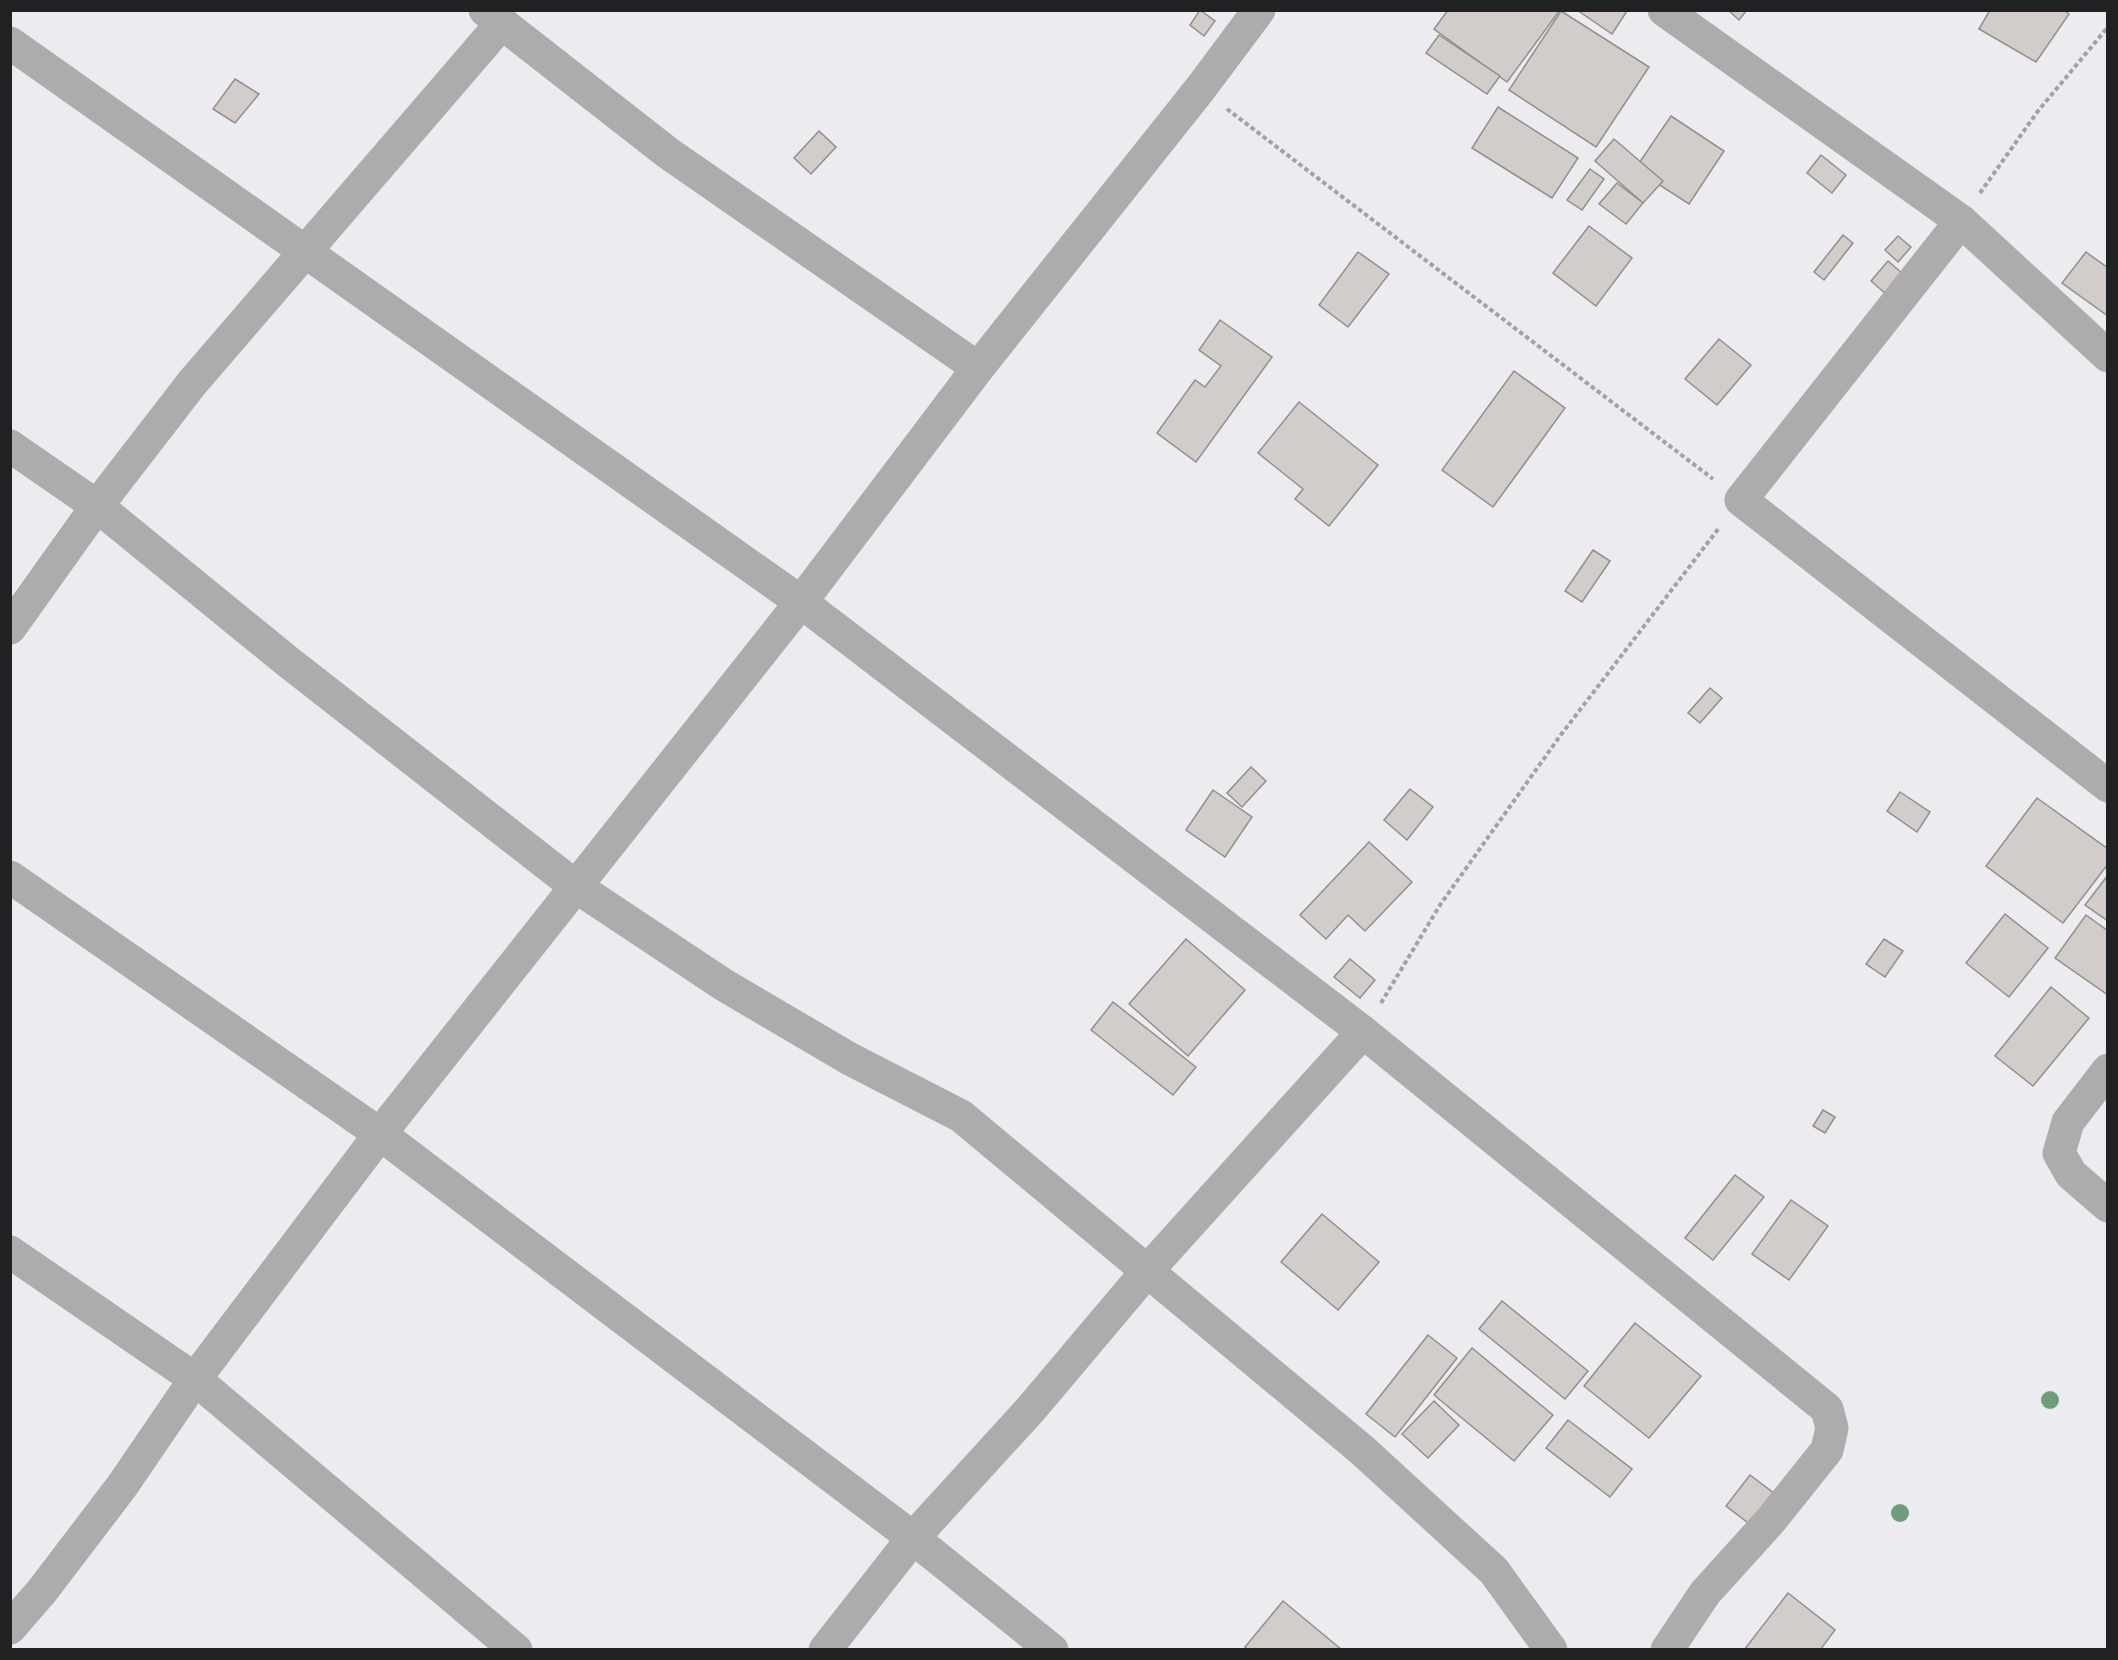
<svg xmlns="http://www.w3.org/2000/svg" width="2118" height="1660" font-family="Quicksand,sans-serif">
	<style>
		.building { fill: #d2cdcb; stroke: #938e8c; stroke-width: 1.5 }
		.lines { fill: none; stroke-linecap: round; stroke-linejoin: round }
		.path { stroke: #a2a2a6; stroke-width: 4; stroke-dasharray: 4.5 3; stroke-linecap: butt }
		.minor { stroke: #adabab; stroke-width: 33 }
		.tree { fill: #719b7d }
	</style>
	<rect width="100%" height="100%" fill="#ebebf0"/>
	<g class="building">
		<path d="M1200,10l15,11 -11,15 -14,-11z"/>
		<path d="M1448,10h112l-53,72 -73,-53z"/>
		<path d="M1577,10h50v1l-15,23z"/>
		<path d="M1728,10h19l-8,10z"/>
		<path d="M1990,10h74l5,4 -33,48 -57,-33z"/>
		<path d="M1561,11l88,56 -53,80 -87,-57z"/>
		<path d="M1439,35l61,41 -13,18 -61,-41z"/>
		<path d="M235,79l24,15 -24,29 -22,-14z"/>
		<path d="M1498,107l80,51 -26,40 -80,-50z"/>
		<path d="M1671,116l53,35 -35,53 -54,-35z"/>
		<path d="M819,131l17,16 -25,27 -17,-16z"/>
		<path d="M1614,139l49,42 -20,22 -48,-42z"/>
		<path d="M1821,155l25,20 -14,18 -25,-20z"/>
		<path d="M1590,169l14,10 -22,31 -15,-10z"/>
		<path d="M1617,183l26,20 -17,21 -27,-20z"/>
		<path d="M1589,226l43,32 -36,48 -43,-33z"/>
		<path d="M1843,235l10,8 -29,37 -10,-8z"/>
		<path d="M1898,236l13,11 -13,15 -13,-12z"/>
		<path d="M1358,252l31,22 -41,53 -29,-22z"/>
		<path d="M2086,252l22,16v48l-46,-33z"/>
		<path d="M1888,261l15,13 -17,20 -15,-13z"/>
		<path d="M1220,320l52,37 -76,105 -39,-29 38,-53 10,7 16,-21 -22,-16z"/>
		<path d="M1719,339l32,26 -34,40 -32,-26z"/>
		<path d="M1514,371l51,37 -72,99 -51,-37z"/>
		<path d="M1299,402l79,63 -49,61 -34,-27 8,-10 -45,-36z"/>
		<path d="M1593,550l17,11 -28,41 -17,-11z"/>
		<path d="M1710,688l12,10 -22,25 -12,-10z"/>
		<path d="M1251,767l15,14 -24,26 -15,-14z"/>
		<path d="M1410,789l23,18 -26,33 -23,-20z"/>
		<path d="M1213,790l39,27 -27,40 -39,-27z"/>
		<path d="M1900,792l30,20 -13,20 -30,-21z"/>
		<path d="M2037,798l71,51v15l-45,59 -77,-57z"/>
		<path d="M1369,842l43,40 -47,49 -17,-16 -22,24 -26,-24z"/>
		<path d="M2108,875v46l-23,-16z"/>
		<path d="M2005,914l43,34 -39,49 -43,-34z"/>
		<path d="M2086,915l22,16v64l-53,-37z"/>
		<path d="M1186,939l59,51 -57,66 -59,-52z"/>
		<path d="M1884,939l19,12 -18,26 -19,-13z"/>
		<path d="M1350,959l25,21 -15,18 -26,-21z"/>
		<path d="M2051,987l38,31 -56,68 -38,-30z"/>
		<path d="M1113,1002l83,65 -23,28 -82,-65z"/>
		<path d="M1823,1110l12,7 -10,16 -12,-7z"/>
		<path d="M1735,1175l29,22 -51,63 -28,-22z"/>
		<path d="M1791,1200l37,26 -39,54 -37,-26z"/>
		<path d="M1322,1214l57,48 -41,48 -57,-48z"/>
		<path d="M1502,1301l86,70 -23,28 -86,-70z"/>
		<path d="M1635,1323l66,53 -52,62 -65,-52z"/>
		<path d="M1428,1335l29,23 -62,79 -29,-23z"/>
		<path d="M1472,1348l81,67 -39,46 -80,-66z"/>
		<path d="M1434,1401l25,24 -31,33 -26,-24z"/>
		<path d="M1568,1420l64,49 -22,28 -64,-49z"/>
		<path d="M1750,1475l25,19 -24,31 -25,-19z"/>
		<path d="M1788,1593l47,37 -15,20h-76z"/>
		<path d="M1283,1601l59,49h-94l-3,-3z"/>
	</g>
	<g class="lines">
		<g class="path">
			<path d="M1227,109l486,370"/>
			<path d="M1980,193l58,-82 70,-84"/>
			<path d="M1381,1003l59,-98 120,-169 159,-208"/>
		</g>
		<g class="minor">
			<path d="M485,10l183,143 310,215"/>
			<path d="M1664,10l297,211 147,135"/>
			<path d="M10,43l791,559 562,430 464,377 5,19 -5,22 -56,70 -66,73 -38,57"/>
			<path d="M1961,221l-220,279 367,286"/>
			<path d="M10,446l87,60 190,155 288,225 149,99 126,74 111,57 401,334 132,121 57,79"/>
			<path d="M10,628l87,-122 95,-123 310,-360"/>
			<path d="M10,877l370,257 533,404 139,112"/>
			<path d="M2108,1070l-40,52 -9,31 12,21 37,32"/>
			<path d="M10,1252l185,127 321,271"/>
			<path d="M10,1628l32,-37 80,-105 73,-107 185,-245 421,-532 177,-234 222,-279 59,-79"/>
			<path d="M825,1650l88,-112 117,-128 118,-140 215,-238"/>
		</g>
	</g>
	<g class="tree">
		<circle cx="2050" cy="1400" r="9"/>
		<circle cx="1900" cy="1513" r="9"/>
	</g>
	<rect width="2118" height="1660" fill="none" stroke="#202122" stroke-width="24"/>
</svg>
